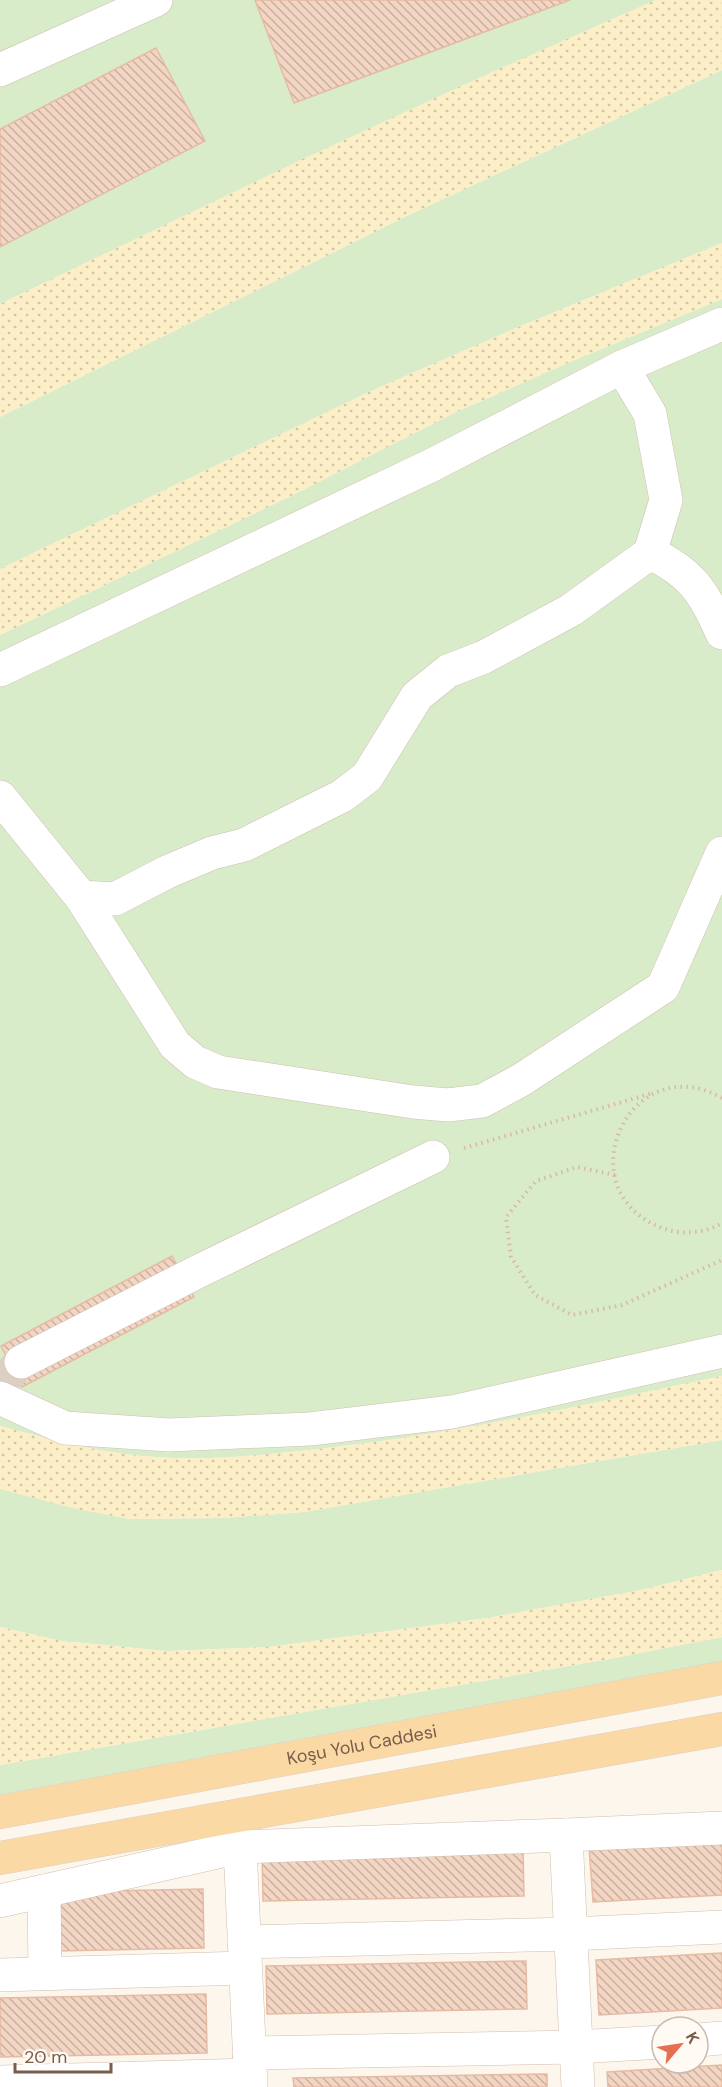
<svg xmlns="http://www.w3.org/2000/svg" width="722" height="2087" font-family="'DM Sans',sans-serif">
	<style>
		.green { fill: #d8ecc9 }
		.sand { fill: url(#sand-dots) }
		.building { fill: url(#building-back-hatch); stroke: #e6bba3; stroke-width: 1.5 }
		.lines { fill: none; stroke-linecap: round; stroke-linejoin: round }
		.minor-tunnel { stroke: #dcd0c4; stroke-width: 33; stroke-dasharray: 33 16; stroke-linecap: butt }
		.minor-casing { stroke: #d1beb0; stroke-width: 34 }
		.major-casing { stroke: #dad1cd; stroke-width: 34 }
		.path { stroke: #d9b8a5; stroke-width: 4; stroke-dasharray: 1.5 4.5; stroke-linecap: butt }
		.minor { stroke: #fff; stroke-width: 33 }
		.major { stroke: #fbd9a5; stroke-width: 33 }
		.labels { text-anchor: middle; dominant-baseline: central; stroke-width: 5; stroke-linejoin: round; paint-order: stroke }
		.street-label { font-size: 18px; fill: #7a5c4d; stroke: #fffaf3 }
	</style>
	<defs>
		<pattern id="sand-dots" width="8" height="8" patternUnits="userSpaceOnUse" patternTransform="scale(1.5)"><rect width="8" height="8" fill="#fcefc7"/><path d="M2 2h.1M6 6h.1" fill="none" stroke="#d1c5a4" stroke-width="1.8" stroke-linecap="round"/></pattern>
		<pattern id="building-back-hatch" width="6" height="6" patternUnits="userSpaceOnUse" patternTransform="scale(1.5)"><rect width="6" height="6" fill="#f3d5c3"/><path d="M-1 5l2 2M0 0l6 6M5-1l2 2" fill="none" stroke="#cab0a1"/></pattern>
	</defs>
	<rect width="100%" height="100%" fill="#fdf6ec"/>
	<g class="green">
		<path d="M0,0h656c-221,97 -439,200 -656,304z"/>
		<path d="M722,70v173l-201,83 -152,66 -369,177v-152l413,-204z"/>
		<path d="M722,299v1077c-133,28 -267,58 -403,73 -56,6 -107,12 -163,8 -54,-3 -104,-17 -156,-31v-791l293,-140 161,-82 116,-51z"/>
		<path d="M722,1440v130l-81,20 -153,28 -220,29 -101,4 -105,-10 -62,-14v-138l129,30 95,-1 80,-6z"/>
		<path d="M722,1637v28l-722,140v-40l609,-106z"/>
	</g>
	<g class="sand">
		<path d="M656,0h66v70l-309,143 -413,204v-113l294,-141 187,-86z"/>
		<path d="M722,243v56l-152,63 -116,51 -161,82 -293,140v-66l369,-177 152,-66z"/>
		<path d="M722,1376v64l-418,72 -80,6 -95,1 -57,-11 -72,-19v-63c52,14 102,28 156,31 56,4 107,-2 163,-8 136,-15 270,-45 403,-73z"/>
		<path d="M722,1570v67l-113,22 -609,106v-138l62,14 105,10 101,-4 220,-29 153,-28z"/>
	</g>
	<g class="building">
		<path d="M255,0h315l-276,103z"/>
		<path d="M156,48l49,93 -205,106v-118z"/>
		<path d="M172,1256l22,41 -172,90 -21,-41z"/>
		<path d="M722,1840v55l-129,7 -4,-55z"/>
		<path d="M523,1848l1,48 -261,5 -1,-48z"/>
		<path d="M203,1889l1,59 -147,3 -1,-59z"/>
		<path d="M722,1953v55l-123,7 -3,-55z"/>
		<path d="M526,1961l1,48 -260,5 -1,-48z"/>
		<path d="M206,1994l1,59 -207,4v-59z"/>
		<path d="M722,2065v22h-114l-1,-15z"/>
		<path d="M547,2074v13h-253l-1,-9z"/>
	</g>
	<g class="lines">
		<path class="minor-tunnel" d="M0,1384l21,-22"/>
		<defs>
			<g id="minor">
				<path d="M0,70l156,-70"/>
				<path d="M622,367l28,47 16,86 -16,53"/>
				<path d="M0,670l432,-205 190,-98 100,-43"/>
				<path d="M0,797l81,100 94,148 20,17 23,10 195,30 35,3 34,-4 39,-21 142,-93 59,-134"/>
				<path d="M81,897l34,2 52,-27 45,-19 32,-8 98,-49 25,-19 50,-81 31,-25 36,-14 87,-47 79,-57c41,19 54,39 72,80"/>
				<path d="M21,1362l174,-89 238,-116"/>
				<path d="M0,1398l65,30 104,7 141,-6 142,-17 270,-61"/>
				<path d="M566,1835l156,-7"/>
				<path d="M240,1847l326,-12 12,252"/>
				<path d="M44,1891l1,82"/>
				<path d="M0,1901l240,-54 11,240"/>
				<path d="M244,1942l326,-8 152,-7"/>
				<path d="M0,1975l245,-7"/>
				<path d="M698,2040l24,-2"/>
				<path d="M249,2053l327,-6 86,-5"/>
				<path d="M0,2082l250,-7"/>
			</g>
			<g id="major">
				<path id="s1" d="M0,1812l722,-134"/>
				<path d="M0,1858l722,-129"/>
			</g>
		</defs>
		<use href="#minor" class="minor-casing"/>
		<use href="#major" class="major-casing"/>
		<g class="path">
			<path d="M722,1098c-93,-53 -160,95 -57,131 18,6 41,4 57,-6"/>
			<path d="M464,1148l189,-55"/>
			<path d="M615,1175l-38,-8 -41,14 -30,36 5,40 24,38 37,20 50,-10 100,-45"/>
		</g>
		<use href="#minor" class="minor"/>
		<use href="#major" class="major"/>
	</g>
	<g class="labels">
		<g class="street-label">
			<text stroke="none"><textPath href="#s1" startOffset="368">Koşu Yolu Caddesi</textPath></text>
		</g>
	</g>
	<g transform="translate(680 2045) rotate(61)"><circle r="28" fill="#fffaf3" stroke="#cabbb1" stroke-width="1.5"/>
	<path d="M0-4.5L10 22L0 15L-10 22Z" fill="#e76f51"/>
	<text y="-9" font-size="16" font-weight="bold" text-anchor="middle" fill="#7a5c4d">K</text>
	</g>
	<path d="M15 2063v9h96v-9" fill="none" stroke="#7a5c4d" stroke-width="3"/>
	<text x="24" y="2063" font-size="18" fill="#7a5c4d" stroke="#fffaf3" stroke-width="4.5" paint-order="stroke">20 m</text>
</svg>
